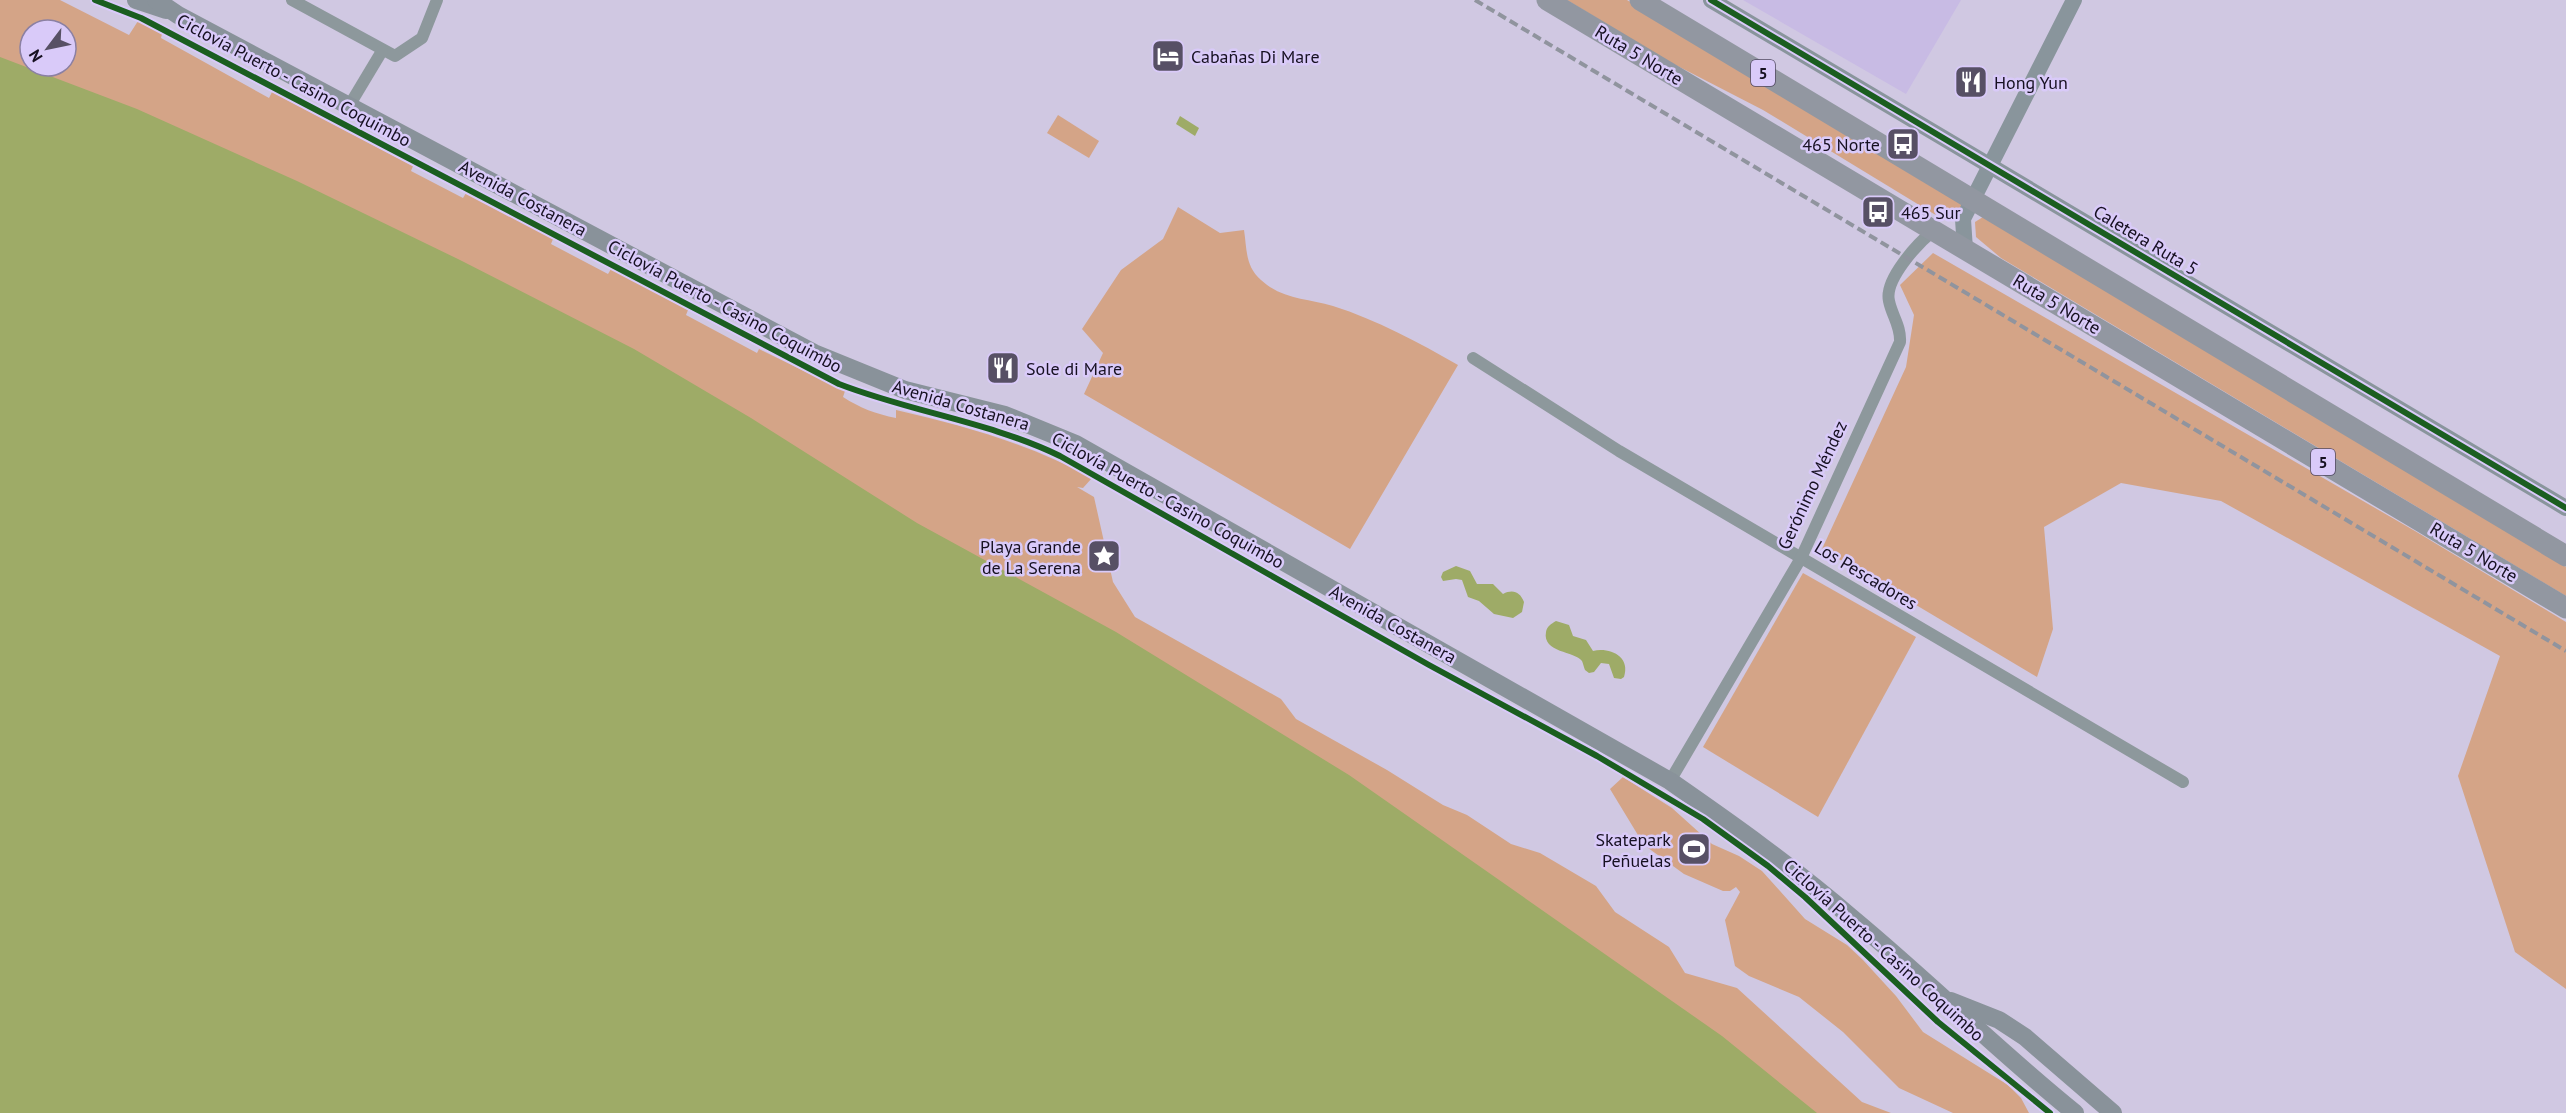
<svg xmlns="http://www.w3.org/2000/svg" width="2566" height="1113" font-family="'PT Sans',sans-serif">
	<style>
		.built { fill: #c8bbe4 }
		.green { fill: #d4a487; fill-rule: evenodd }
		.water { fill: #9eab67 }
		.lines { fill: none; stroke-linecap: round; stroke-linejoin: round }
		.street { stroke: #8d989c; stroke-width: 12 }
		.secondary { stroke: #89959c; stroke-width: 16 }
		.primary { stroke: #89929a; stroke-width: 18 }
		.highway { stroke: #9297a1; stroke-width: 21 }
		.rail { stroke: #90949e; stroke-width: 4; stroke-dasharray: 9 4.5; stroke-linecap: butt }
		.cycleway-casing { stroke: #d9caf9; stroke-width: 10 }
		.cycleway { stroke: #1b5e20; stroke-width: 6 }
		.labels { text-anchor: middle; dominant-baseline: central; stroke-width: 5; stroke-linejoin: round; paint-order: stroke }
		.shield { fill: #d9caf9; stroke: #504862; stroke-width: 1.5 }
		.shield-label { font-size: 16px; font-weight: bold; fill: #161021 }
		.street-label { font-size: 18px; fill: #161021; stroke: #d9caf9 }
		.poi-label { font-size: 18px; fill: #161021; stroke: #d9caf9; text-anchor: start }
	</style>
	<rect width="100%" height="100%" fill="#d0c8e2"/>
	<path class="built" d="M1743,0h218l-55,94z"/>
	<g class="green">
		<path d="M0,0h60l69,35 9,-14 24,13 -1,4 108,60 3,-6 141,74 -2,5 52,27 3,-5 87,46 -2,5 57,30 3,-5 77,41 -2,5 71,38 2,-4 86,42 -2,6c17,11 33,17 53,21v-8c69,16 134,34 196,68l-9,10 -6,-1 17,10 19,85 22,35 146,82 15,20 91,51 56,35 24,10 44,29 29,9 56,33 19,26 54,35 16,26 52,15 125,114 29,11h-226l-1665,-938zM30,30h36v36h-36z"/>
		<path d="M1567,0h60l337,203c-8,13 -16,16 -30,11l-171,-104 -99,-51z"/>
		<path d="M1058,115l41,26 -10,17 -42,-25z"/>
		<path d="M1178,207l42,26 24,-3c3,19 1,36 17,50 22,20 46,18 72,26 44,14 85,36 125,59l-108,184 -266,-155 19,-41 -21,-24 39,-59 42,-31z"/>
		<path d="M1983,217l583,350v29l-565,-338 -25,-21 -1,-15z"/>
		<path d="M1933,253l482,278 151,91v367l-51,-37 -57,-176 42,-120 -279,-155 -100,-18 -77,44 9,102 -16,48 -215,-128 84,-182 8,-52 -14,-30z"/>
		<path d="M1803,573l113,64 -98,180 -115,-70z"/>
		<path d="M1623,777l49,31 40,36 27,12 23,15 43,48 42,26 16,15 33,36 27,36 85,53 13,13 8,15h-76l-54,-25 -56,-56 -44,-35 -50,-21 -14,-10 -10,-46 15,-28 -4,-5 -6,4h-7l-39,-17 -40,-29 -34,-56z"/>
	</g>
	<g class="water">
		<path d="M0,57l137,52 160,72 163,79 174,89 117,69 166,105 199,109 233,143 373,261 95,77h-1817z"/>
		<path d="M1180,116l19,12 -4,8 -19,-12z"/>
		<path d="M1456,566l14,5 7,13h16l10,10c10,-5 17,-2 21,8l-2,10 -9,6 -19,-4 -15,-13 -11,-4 -6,-17 -6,-1 -13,2 -2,-4 2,-5z"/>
		<path d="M1556,621l13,4 4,11 13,4 7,11c16,-4 38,5 31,26l-3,2 -7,-1 -5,-14 -8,-1 -7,9 -5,1 -4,-3c-1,-2 -2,-7 -3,-9 -7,-10 -40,-8 -36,-29 1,-6 5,-8 10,-11z"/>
	</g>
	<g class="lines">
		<g class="street">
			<path d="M292,0l103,56 27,-18 15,-38"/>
			<path d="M349,106l33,-55"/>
			<path d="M1473,358l146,93 564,331"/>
			<path d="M1670,781l131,-223 99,-216c1,-16 -8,-26 -11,-41 -5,-21 28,-57 44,-70"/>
		</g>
		<g class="secondary">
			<path d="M1711,0l855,508"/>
			<path d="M1965,250l-2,-31 111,-219"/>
		</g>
		<g class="primary">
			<path d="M136,0l30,10"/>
			<path d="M156,0l22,15 636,338 91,37 100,25 71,29 594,337c62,43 124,87 182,137 76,63 146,133 223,195"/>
			<path d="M1951,1001l48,19 26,17 88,76"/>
		</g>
		<g class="highway">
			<path d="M1547,0l1019,608"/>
			<path d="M1640,0l926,556"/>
		</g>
		<path class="rail" d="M1475,0l1091,651"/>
		<defs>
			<g id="cycleway">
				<path d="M95,0l46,18 698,366c72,28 151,38 221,72l369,209 168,91 106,63 65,47 37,31 133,125 112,91"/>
				<path d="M1711,0l855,508"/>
			</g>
		</defs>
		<use href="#cycleway" class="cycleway-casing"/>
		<use href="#cycleway" class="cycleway"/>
	</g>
	<defs>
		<symbol id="hotel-square" viewBox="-11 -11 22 22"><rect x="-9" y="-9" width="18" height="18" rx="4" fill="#575065" stroke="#d9caf9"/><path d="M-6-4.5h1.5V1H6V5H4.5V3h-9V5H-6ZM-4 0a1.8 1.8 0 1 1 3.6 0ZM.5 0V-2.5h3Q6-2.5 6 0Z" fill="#fff"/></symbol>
		<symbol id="restaurant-square" viewBox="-11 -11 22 22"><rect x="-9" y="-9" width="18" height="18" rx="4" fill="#575065" stroke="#d9caf9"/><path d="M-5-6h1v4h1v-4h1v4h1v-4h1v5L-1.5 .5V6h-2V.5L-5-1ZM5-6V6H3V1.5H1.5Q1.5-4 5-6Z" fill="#fff"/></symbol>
		<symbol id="bus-square" viewBox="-11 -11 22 22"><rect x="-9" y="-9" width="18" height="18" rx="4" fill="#575065" stroke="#d9caf9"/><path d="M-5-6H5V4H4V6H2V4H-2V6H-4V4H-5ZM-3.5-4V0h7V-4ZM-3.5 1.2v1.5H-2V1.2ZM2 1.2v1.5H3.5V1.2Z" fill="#fff"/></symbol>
		<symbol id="sight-square" viewBox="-11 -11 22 22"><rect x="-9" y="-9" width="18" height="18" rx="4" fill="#575065" stroke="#d9caf9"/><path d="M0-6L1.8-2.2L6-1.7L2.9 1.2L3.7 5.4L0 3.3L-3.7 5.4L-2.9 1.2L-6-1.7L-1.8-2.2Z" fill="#fff"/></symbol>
		<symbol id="stadium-square" viewBox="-11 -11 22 22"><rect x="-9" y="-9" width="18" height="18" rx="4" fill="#575065" stroke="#d9caf9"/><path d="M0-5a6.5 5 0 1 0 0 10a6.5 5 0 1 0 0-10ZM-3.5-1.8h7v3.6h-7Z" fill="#fff"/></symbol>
	</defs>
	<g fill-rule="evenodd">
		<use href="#hotel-square" x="1149" y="37" width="38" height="38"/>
		<use href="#restaurant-square" x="1952" y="63" width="38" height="38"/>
		<use href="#bus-square" x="1884" y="125" width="38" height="38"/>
		<use href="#bus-square" x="1859" y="193" width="38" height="38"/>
		<use href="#restaurant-square" x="984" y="349" width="38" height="38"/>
		<use href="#sight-square" x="1085" y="537" width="38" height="38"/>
		<use href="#stadium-square" x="1675" y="830" width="38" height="38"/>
	</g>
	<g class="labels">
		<g class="shield">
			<rect x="1751" y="60" width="24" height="26" rx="4.5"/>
			<rect x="2311" y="449" width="24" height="26" rx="4.5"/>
		</g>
		<g class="shield-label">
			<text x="1763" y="73">5</text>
			<text x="2323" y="462">5</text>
		</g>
		<g class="street-label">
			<text transform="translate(1639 55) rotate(31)">Ruta 5 Norte</text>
			<text transform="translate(294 80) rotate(28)">Ciclovía Puerto - Casino Coquimbo</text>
			<text transform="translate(523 198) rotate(28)">Avenida Costanera</text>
			<text transform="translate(2146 240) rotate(31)">Caletera Ruta 5</text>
			<text transform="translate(2057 304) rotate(31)">Ruta 5 Norte</text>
			<text transform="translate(725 306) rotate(28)">Ciclovía Puerto - Casino Coquimbo</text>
			<text transform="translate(961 405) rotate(16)">Avenida Costanera</text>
			<text transform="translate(1812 485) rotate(-65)">Gerónimo Méndez</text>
			<text transform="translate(1168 500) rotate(29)">Ciclovía Puerto - Casino Coquimbo</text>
			<text transform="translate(2474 552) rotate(31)">Ruta 5 Norte</text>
			<text transform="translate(1866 575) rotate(31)">Los Pescadores</text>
			<text transform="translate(1393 624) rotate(29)">Avenida Costanera</text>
			<text transform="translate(1884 950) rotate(42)">Ciclovía Puerto - Casino Coquimbo</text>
		</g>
		<g class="poi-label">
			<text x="1191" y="56">Cabañas Di Mare</text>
			<text x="1994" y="82">Hong Yun</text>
			<text x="1880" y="144" text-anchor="end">465 Norte</text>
			<text x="1901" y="212">465 Sur</text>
			<text x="1026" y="368">Sole di Mare</text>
			<text x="1081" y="546" text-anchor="end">Playa Grande<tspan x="1081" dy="21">de La Serena</tspan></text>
			<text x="1671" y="839" text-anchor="end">Skatepark<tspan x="1671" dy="21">Peñuelas</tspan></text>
		</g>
	</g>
	<g transform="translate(48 48) rotate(238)"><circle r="28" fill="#d9caf9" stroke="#8b80a3" stroke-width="1.5"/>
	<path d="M0-4.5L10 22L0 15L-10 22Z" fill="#575065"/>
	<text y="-9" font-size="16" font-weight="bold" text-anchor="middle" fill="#161021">N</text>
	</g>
</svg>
